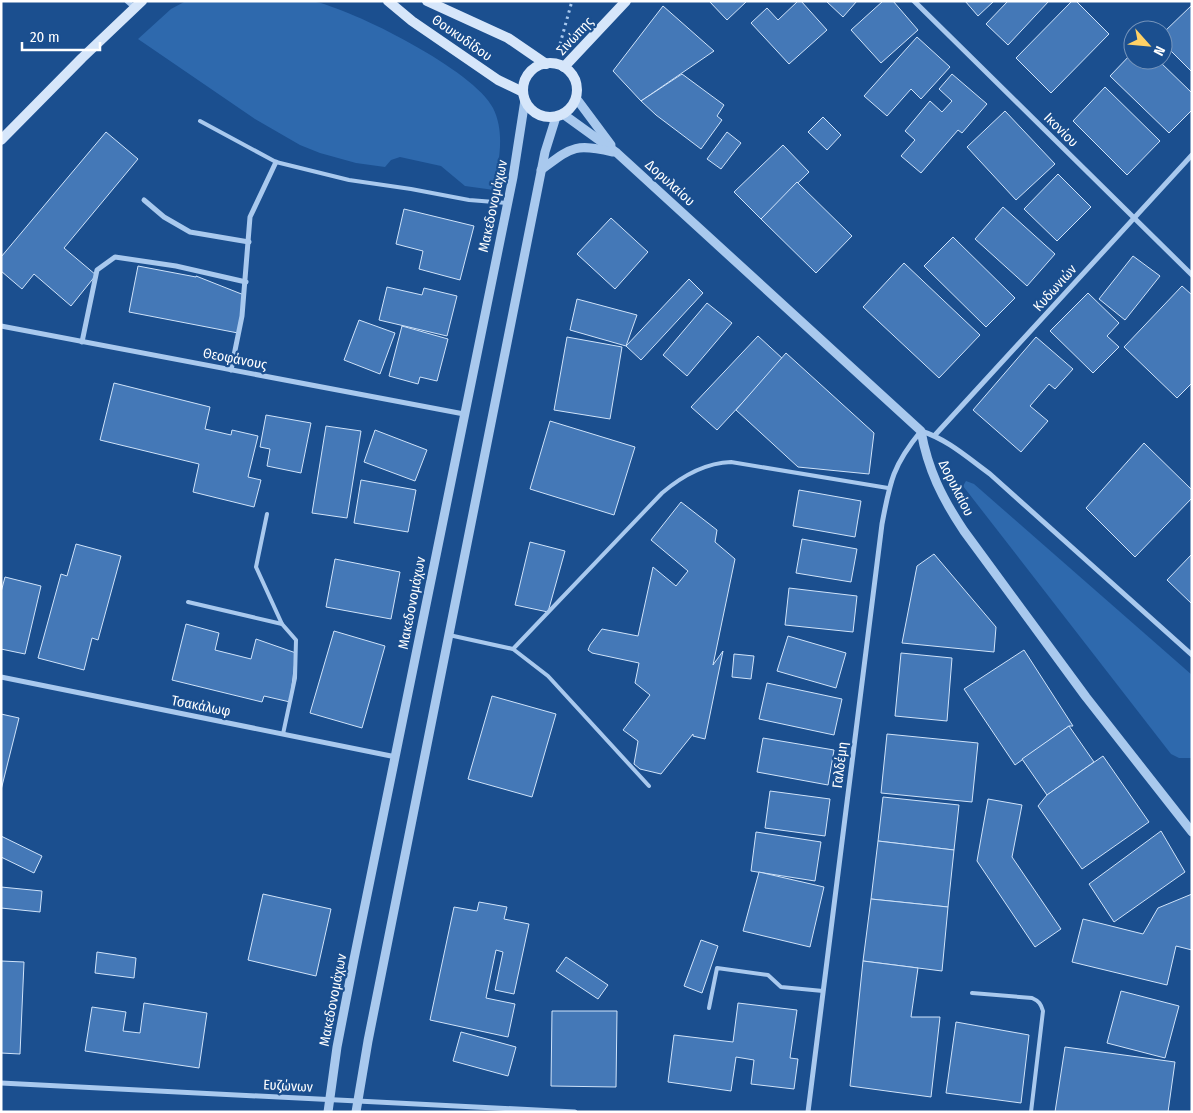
<svg xmlns="http://www.w3.org/2000/svg" width="1193" height="1113" font-family="'Fira Sans Condensed',sans-serif">
	<style>
		.green { fill: #2e69ad }
		.building { fill: #4478b7; stroke: #cfe3fa }
		.lines { fill: none; stroke-linecap: round; stroke-linejoin: round }
		.path { stroke: #a9c9ee; stroke-width: 3; stroke-dasharray: 2.5 4; stroke-linecap: butt }
		.service { stroke: #a9c9ee; stroke-width: 4 }
		.minor { stroke: #a9c9ee; stroke-width: 5 }
		.tertiary { stroke: #a9c9ee; stroke-width: 9 }
		.secondary { stroke: #d6e6fa; stroke-width: 10 }
		.labels { text-anchor: middle; dominant-baseline: central; stroke-width: 4.5; stroke-linejoin: round; paint-order: stroke }
		.street-label { font-size: 14px; fill: #fff; stroke: #1b4f8f }
	</style>
	<rect width="100%" height="100%" fill="#1b4f8f"/>
	<g class="green">
		<path d="M186,1c29,0 58,0 88,0 12,0 26,-1 38,0 41,8 163,70 181,107 13,26 5,55 1,82l-29,-4 -24,-20 -41,-9 -9,3 -6,7 -29,-4 -36,-10 -20,-8 -45,-26 -117,-80 33,-30z"/>
		<path d="M966,481l8,3 218,191v83h-13l-8,-4 -208,-268z"/>
	</g>
	<g class="building">
		<path d="M709,1h38l-20,19z"/>
		<path d="M798,1h3l26,29 -38,34 -38,-41 16,-15 11,12z"/>
		<path d="M826,1h31l-14,16z"/>
		<path d="M883,1h10l25,29 -37,33 -30,-33z"/>
		<path d="M965,1h29l-16,15z"/>
		<path d="M1008,1h41l-41,44 -22,-21z"/>
		<path d="M1072,1h4l33,33 -58,59 -35,-35z"/>
		<path d="M1192,5v67l-29,-29v-10z"/>
		<path d="M663,6l51,45 -73,50 -28,-30z"/>
		<path d="M917,37l33,30 -29,32 -10,-10 -24,27 -23,-20z"/>
		<path d="M1133,52v8h25l34,33v17l-23,23 -59,-57z"/>
		<path d="M682,74l42,31 -7,11 5,4 -21,29 -45,-34 -15,-14z"/>
		<path d="M952,74l35,30 -25,29 -4,-3 -37,43 -20,-17 14,-16 -10,-9 25,-30 12,11 10,-11 -13,-12z"/>
		<path d="M1105,87l55,54 -33,34 -54,-54z"/>
		<path d="M1005,111l50,53 -39,36 -49,-53z"/>
		<path d="M823,117l18,18 -14,15 -19,-18z"/>
		<path d="M106,132l32,27 -74,89 32,27 -25,31 -37,-32 -12,15 -21,-18v-14z"/>
		<path d="M727,132l14,11 -20,26 -14,-10z"/>
		<path d="M783,145l26,27 -48,47 -27,-27z"/>
		<path d="M1058,174l33,33 -34,34 -33,-32z"/>
		<path d="M797,182l55,54 -36,37 -55,-54z"/>
		<path d="M1003,207l52,47 -28,32 -52,-47z"/>
		<path d="M404,209l70,17 -14,54 -41,-11 4,-18 -27,-7z"/>
		<path d="M611,218l37,34 -33,37 -38,-35z"/>
		<path d="M953,237l62,61 -29,29 -62,-61z"/>
		<path d="M1133,256l27,20 -35,44 -26,-21z"/>
		<path d="M904,263l76,72 -41,43 -76,-71z"/>
		<path d="M138,266l58,11v-1l48,19 -6,38 -109,-21z"/>
		<path d="M689,279l14,14 -62,67 -15,-14z"/>
		<path d="M1182,286l10,9v88l-15,15 -53,-51z"/>
		<path d="M387,287l35,8 2,-7 33,8 -10,40 -68,-16z"/>
		<path d="M1088,293l31,30 -12,13 12,11 -26,26 -43,-42z"/>
		<path d="M577,299l60,16 -11,31 -56,-16z"/>
		<path d="M707,303l25,20 -45,53 -24,-21z"/>
		<path d="M359,320l36,13 -15,41 -36,-14z"/>
		<path d="M402,326l46,13 -11,42 -17,-4 -2,7 -29,-8z"/>
		<path d="M758,336l25,23 -66,71 -26,-23z"/>
		<path d="M567,337l55,10 -12,72 -56,-9z"/>
		<path d="M1036,337l37,32 -18,20 -6,-5 -19,22 18,15 -27,31 -48,-42z"/>
		<path d="M786,353l88,80 -5,41 -71,-7 -62,-57z"/>
		<path d="M114,383l96,24 -5,22 26,6 1,-5 26,6 -10,41 13,3 -7,27 -61,-15 6,-28 -99,-24z"/>
		<path d="M266,415l45,8 -10,50 -34,-7 3,-17 -10,-2z"/>
		<path d="M550,421l85,26 -21,68 -84,-26z"/>
		<path d="M326,426l35,5 -14,87 -35,-5z"/>
		<path d="M375,430l52,20 -12,31 -51,-19z"/>
		<path d="M1144,443l48,47v8l-57,59 -49,-49z"/>
		<path d="M361,480l55,10 -8,42 -54,-9z"/>
		<path d="M799,490l62,11 -6,36 -62,-11z"/>
		<path d="M681,502l36,28 -2,12 20,17 -22,106 10,-14 -18,88 -12,-3v-2l-32,40 -21,-5 -6,-5 4,-23 -15,-11 27,-35 -15,-12 4,-20 -47,-10 -4,-3 2,-5 12,-16 36,7 15,-69 23,19 12,-15 -37,-31z"/>
		<path d="M802,539l55,10 -6,33 -55,-9z"/>
		<path d="M530,542l35,9 -17,61 -33,-7z"/>
		<path d="M76,544l45,12 -23,84 -6,-2 -8,32 -46,-12 23,-84 6,2z"/>
		<path d="M934,554l62,73 -2,25 -92,-9 15,-77z"/>
		<path d="M1192,554v50l-25,-24z"/>
		<path d="M335,559l65,13 -9,47 -65,-12z"/>
		<path d="M5,577l36,9 -16,68 -24,-5v-57z"/>
		<path d="M789,588l68,8 -4,36 -68,-7z"/>
		<path d="M186,624l33,9 -4,17 36,9 5,-20 40,14 -6,49 -26,-6 -2,6 -90,-22z"/>
		<path d="M334,631l51,15 -23,82 -52,-15z"/>
		<path d="M788,636l58,17 -10,35 -59,-17z"/>
		<path d="M1024,650l49,76h-4l-54,39 -51,-76z"/>
		<path d="M901,653l51,5 -5,63 -52,-5z"/>
		<path d="M734,654l20,2 -3,23 -19,-2z"/>
		<path d="M767,683l75,16 -8,36 -75,-16z"/>
		<path d="M492,696l64,18 -24,83 -64,-18z"/>
		<path d="M1,714l18,4 -18,72z"/>
		<path d="M1069,726l25,36 -47,33 -25,-36z"/>
		<path d="M887,734l91,9 -6,59 -91,-9z"/>
		<path d="M763,738l71,12 -6,35 -71,-13z"/>
		<path d="M1103,756l46,66 -67,47 -44,-63 9,-11z"/>
		<path d="M770,791l60,8 -5,37 -60,-8z"/>
		<path d="M883,797l76,8 -5,45 -76,-9z"/>
		<path d="M988,799l34,6 -10,52 49,72 -26,18 -58,-86z"/>
		<path d="M1161,831l24,41 -71,50 -25,-38z"/>
		<path d="M756,832l65,10 -6,39 -64,-10z"/>
		<path d="M1,836l41,20 -8,17 -33,-16z"/>
		<path d="M878,841l76,9 -6,57 -77,-8z"/>
		<path d="M759,872l65,15 -14,60 -67,-16z"/>
		<path d="M1,887l41,4 -2,21 -39,-4z"/>
		<path d="M263,894l68,15 -15,67 -68,-16z"/>
		<path d="M1192,894v56l-16,-4 -9,39 -95,-23 11,-43 60,15 15,-26z"/>
		<path d="M871,899l77,8 -6,64 -79,-10z"/>
		<path d="M479,902l28,5 -3,12 25,5 -15,70 -19,-4 8,-38 -7,-2 -10,48 29,6 -7,33 -78,-17 24,-113 23,4z"/>
		<path d="M701,940l17,6 -16,47 -18,-7z"/>
		<path d="M97,952l39,6 -2,20 -39,-5z"/>
		<path d="M566,957l42,28 -10,14 -42,-28z"/>
		<path d="M1,961l23,1 -4,92 -19,-1z"/>
		<path d="M863,961l55,7 -7,49h29l-9,80 -81,-11z"/>
		<path d="M1121,991l58,15 -14,52 -58,-15z"/>
		<path d="M144,1003l63,10 -8,55 -114,-17 7,-44 34,5 -3,19 17,2z"/>
		<path d="M738,1003l59,7 -7,48 8,1 -4,30 -43,-5 3,-24 -18,-3 -5,34 -63,-9 6,-47 59,7z"/>
		<path d="M552,1011h65l-1,76 -65,-1z"/>
		<path d="M956,1022l73,13 -8,68 -75,-10z"/>
		<path d="M461,1032l55,15 -8,29 -55,-15z"/>
		<path d="M1065,1047l110,15 -7,50h-113z"/>
	</g>
	<g class="lines">
		<path class="path" d="M560,44l12,-43"/>
		<g class="service">
			<path d="M200,121l76,41 73,18 62,9 58,11 38,3"/>
			<path d="M267,514l-11,53 26,57"/>
			<path d="M188,602l94,22 14,16 -1,38 -12,56"/>
			<path d="M449,635l64,14 149,-156c20,-17 42,-30 69,-31l157,26"/>
			<path d="M513,649l35,27 101,110"/>
			<path d="M972,993l60,5c7,3 9,6 11,13l-12,101"/>
			<path d="M709,1008l8,-40 51,7 13,12 42,4"/>
		</g>
		<g class="minor">
			<path d="M127,1l7,6"/>
			<path d="M914,1l278,274"/>
			<path d="M144,200l20,17 26,15 59,10"/>
			<path d="M1,326l463,88"/>
			<path d="M82,342l15,-72 18,-13 61,9 70,16"/>
			<path d="M231,370l11,-54 8,-99 26,-55"/>
			<path d="M935,435l257,-280"/>
			<path d="M1,677l395,80"/>
			<path d="M1,1083l574,29"/>
			<path d="M808,1112l74,-588c8,-43 11,-59 39,-93 26,8 47,27 69,43l202,181"/>
		</g>
		<g class="tertiary">
			<path d="M576,98l35,47"/>
			<path d="M563,114l54,39 304,278c7,39 21,67 43,100l122,166 106,135"/>
			<path d="M541,170c31,-23 33,-27 72,-18"/>
			<path d="M328,1112l9,-65 17,-88 159,-782 12,-77"/>
			<path d="M356,1112l12,-71 177,-889 11,-35"/>
		</g>
		<g class="secondary">
			<path d="M388,1l24,20 86,59 25,12"/>
			<path d="M427,1l81,37 38,26"/>
			<circle cx="550" cy="90" r="27"/>
			<path d="M564,67l62,-66"/>
			<path d="M1,140l81,-82 60,-57"/>
		</g>
	</g>
	<g class="labels">
		<g class="street-label">
			<text transform="translate(575 36) rotate(-47)">Σινώπης</text>
			<text transform="translate(462 38) rotate(35)">Θουκυδίδου</text>
			<text transform="translate(1061 130) rotate(45)">Ικονίου</text>
			<text transform="translate(670 183) rotate(42)">Δορυλαίου</text>
			<text transform="translate(493 206) rotate(-78)">Μακεδονομάχων</text>
			<text transform="translate(1055 288) rotate(-48)">Κυδωνιών</text>
			<text transform="translate(235 359) rotate(11)">Θεοφάνους</text>
			<text transform="translate(956 488) rotate(63)">Δορυλαίου</text>
			<text transform="translate(412 603) rotate(-79)">Μακεδονομάχων</text>
			<text transform="translate(201 706) rotate(11)">Τσακάλωφ</text>
			<text transform="translate(840 765) rotate(-83)">Γαλδέμη</text>
			<text transform="translate(333 1000) rotate(-79)">Μακεδονομάχων</text>
			<text transform="translate(288 1086) rotate(3)">Ευζώνων</text>
		</g>
	</g>
	<rect width="1193" height="1113" fill="none" stroke="#ffffff" stroke-width="5"/>
	<g transform="translate(1148 45) rotate(117)"><circle r="24" fill="#1b4f8f" stroke="#7695bc"/>
	<path d="M0-4L9 19L0 12L-9 19Z" fill="#ffd166"/>
	<text y="-8" font-size="14" font-weight="bold" text-anchor="middle" fill="#ffffff">N</text>
	</g>
	<path d="M22 42v8h78v-8" fill="none" stroke="#ffffff" stroke-width="2.5"/>
	<text x="30" y="42" font-size="15" fill="#ffffff" stroke="#1b4f8f" stroke-width="4" paint-order="stroke">20 m</text>
</svg>
